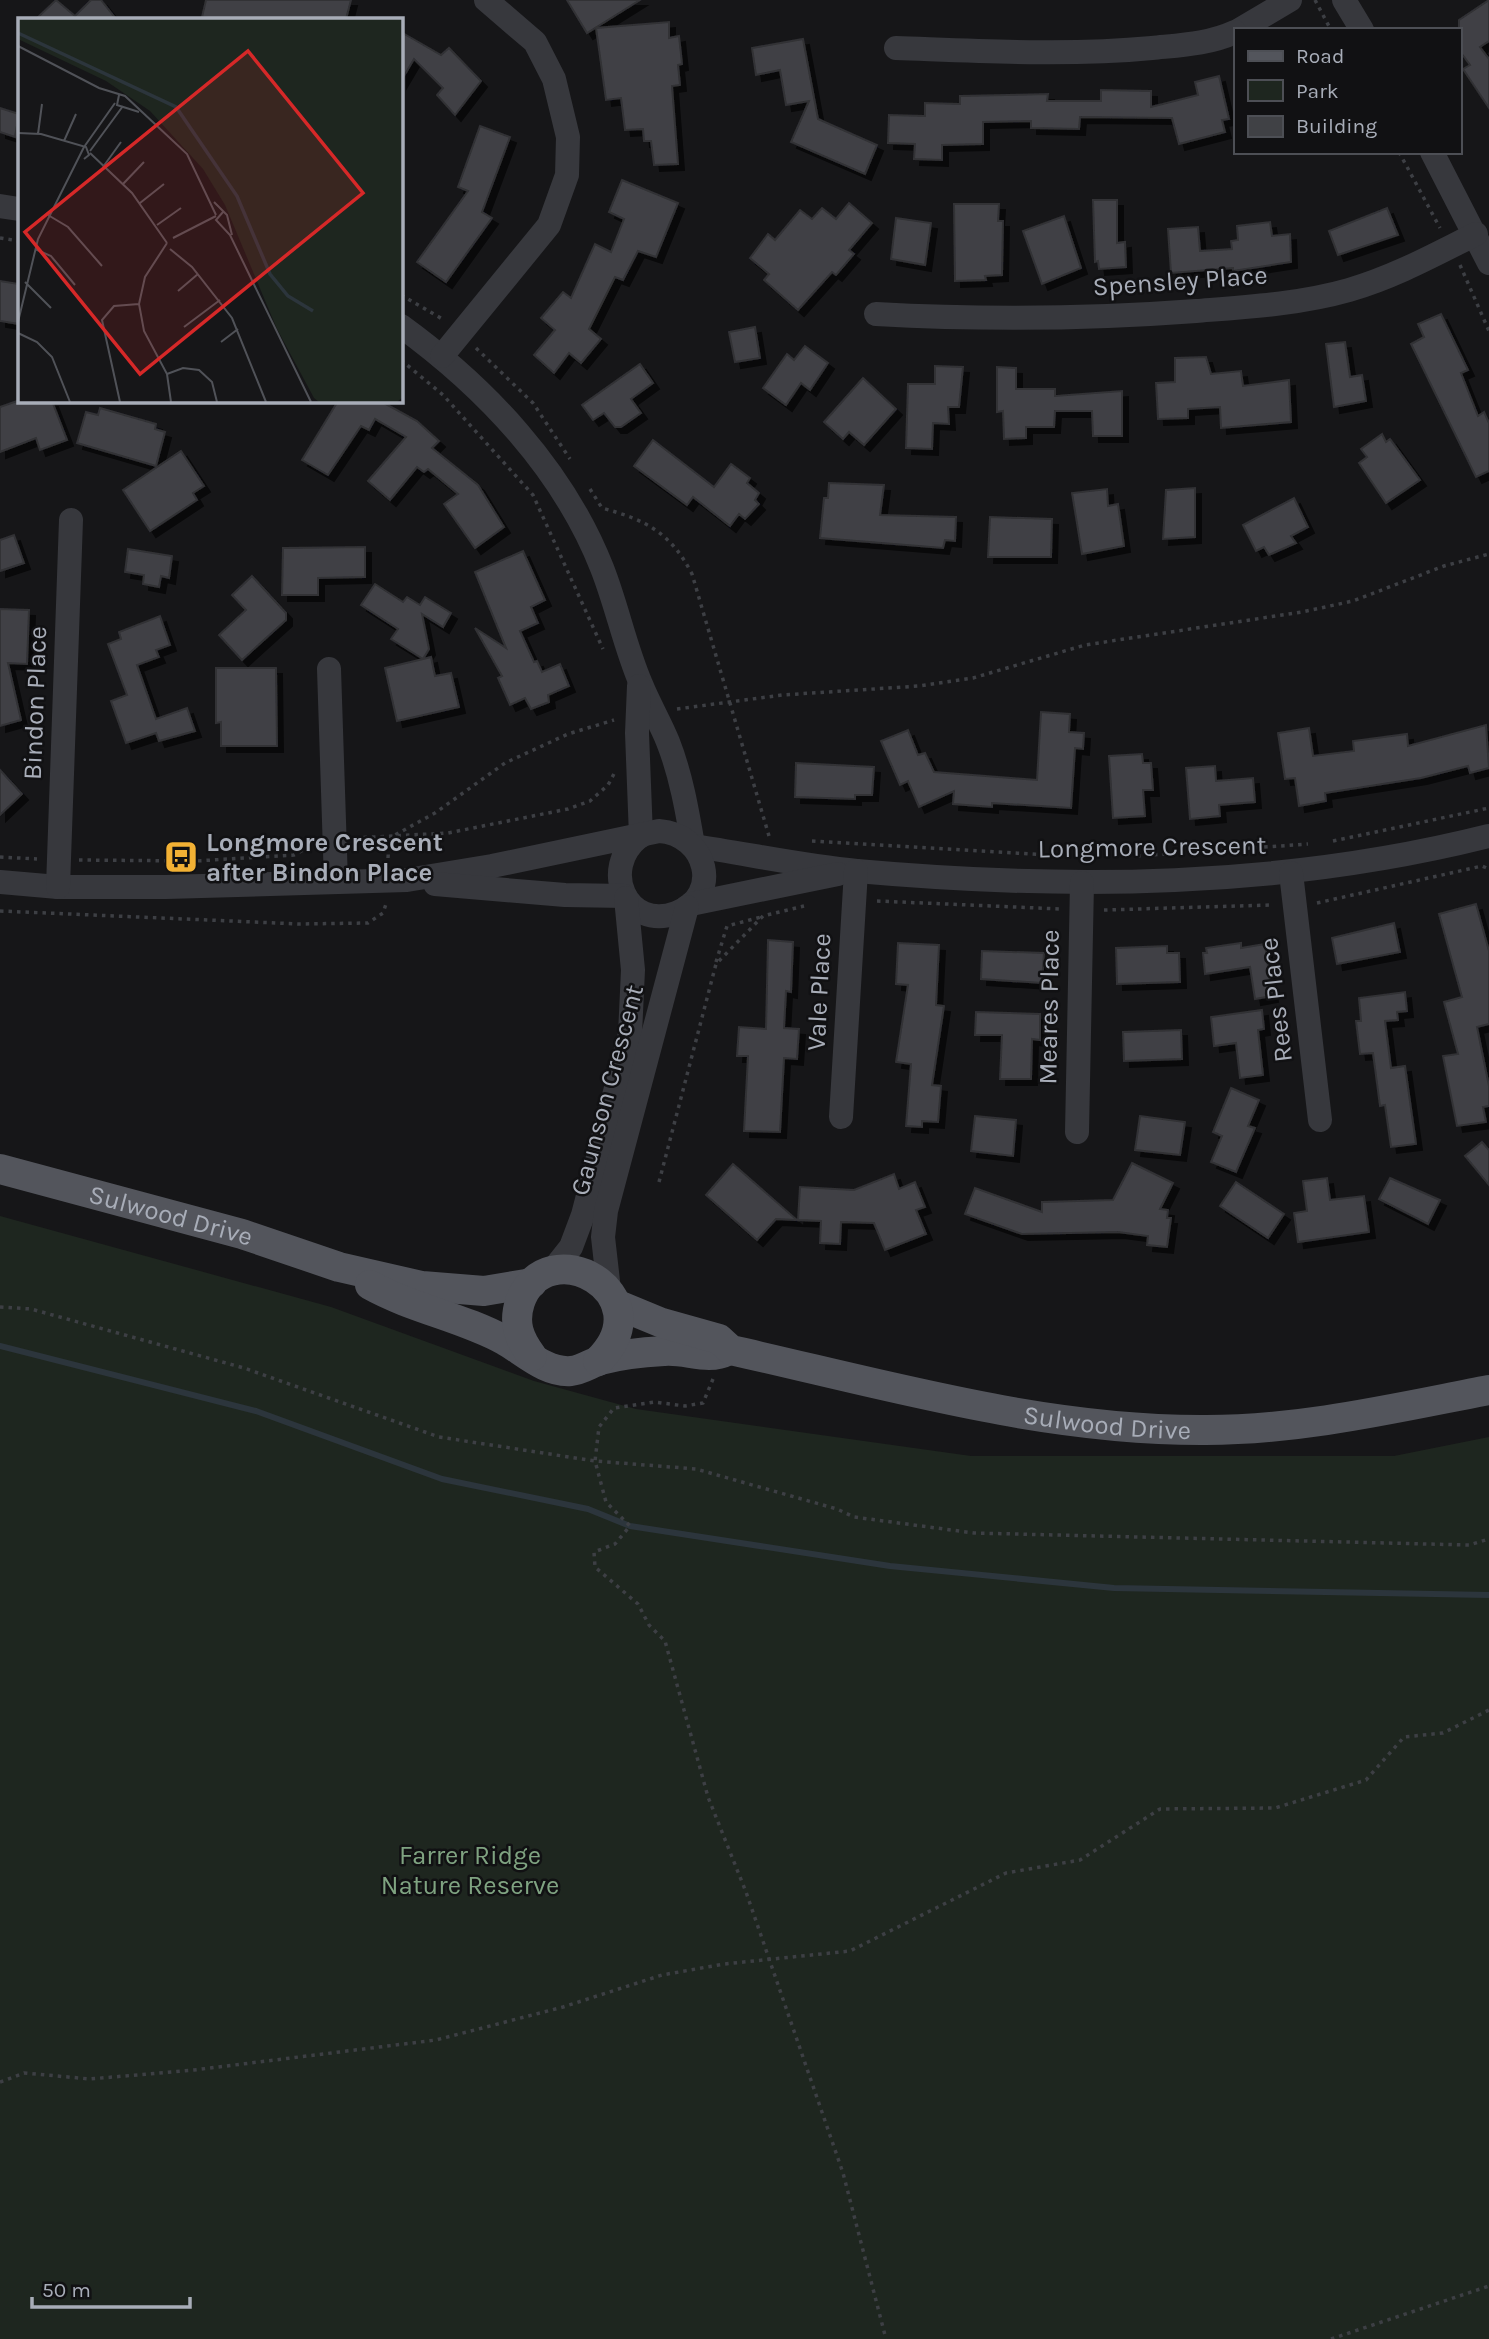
<svg xmlns="http://www.w3.org/2000/svg" width="1489" height="2339" font-family="Karla,sans-serif">
	<style>
		.green { fill: #1e261f }
		.lines { fill: none; stroke-linecap: round; stroke-linejoin: round }
		.stream { stroke: #2c353c; stroke-width: 6 }
		.building { fill: #404145; stroke: #303034; stroke-width: 2; filter: url(#shadow) }
		.path { stroke: #3d3f44; stroke-width: 3.5; stroke-dasharray: 3.5 5; stroke-linecap: butt }
		.minor { stroke: #37383d; stroke-width: 24 }
		.major { stroke: #53555c; stroke-width: 30 }
		.labels { text-anchor: middle; dominant-baseline: central; stroke-width: 5; stroke-linejoin: round; paint-order: stroke }
		.street-label { font-size: 26px; fill: #a8adb8; stroke: #111113 }
		.poi-label { font-size: 26px; font-weight: bold; fill: #a8adb8; stroke: #111113; text-anchor: start }
		.park-label { font-size: 26px; fill: #7fa381; stroke: #111113 }
		.inset-river { fill: none; stroke: #2c353c; stroke-width: 3.5 }
		.inset-road { fill: none; stroke: #505258; stroke-width: 2 }
		.view { fill: #d62828; fill-opacity: 0.15; stroke: #d62828; stroke-width: 3.5 }
		.inset-edge { fill: none; stroke: #a8adb8; stroke-width: 3.5 }
	</style>
	<defs>
		<filter id="shadow"><feDropShadow dx="6" dy="6" stdDeviation="0" flood-color="#0009"/></filter>
	</defs>
	<rect width="100%" height="100%" fill="#161618"/>
	<path class="green" d="M0,1216l331,91 203,74 102,28 335,47h423l95,-19v902h-1489z"/>
	<g class="lines">
		<path class="stream" d="M0,1346l256,65 186,68 146,30 42,17 260,40 224,22 375,7"/>
	</g>
	<g class="building">
		<path d="M56,0l19,16 16,-16h10l15,19h-80z"/>
		<path d="M206,0h145l-5,19h-132l-12,-2z"/>
		<path d="M567,0h73l-53,33z"/>
		<path d="M1489,0v41l-9,6 9,12v49l-26,-39 7,-4 -11,-15v-30z"/>
		<path d="M669,22v16l10,-2 3,28 -4,1 2,20 -8,1 6,78 -24,1 -3,-24h-7l-1,-12 -18,1 -4,-32 -15,2 -10,-72z"/>
		<path d="M401,32l40,23 8,-7 32,33 -26,34 -18,-20 6,-7 -29,-29 -13,22z"/>
		<path d="M803,39l15,80 59,26 -12,29 -74,-32 18,-41 -23,4 -6,-35 -24,5 -4,-27z"/>
		<path d="M1219,76l10,43 -7,1 3,12 -46,12 -7,-26 -92,-1 -1,12 -48,-1v-7l-48,1v22l-41,1v15l-28,-1 1,-15 -27,-1 1,-28 36,1v-13l35,1v-8l88,-2 -1,7h54v-11l50,1v16l47,-12 -3,-13z"/>
		<path d="M0,108l19,6 -4,23 -15,-5z"/>
		<path d="M480,126l30,11 -28,75 10,6 -46,64 -29,-20 51,-71 -10,-4z"/>
		<path d="M622,180l56,23 -22,54 -18,-6 -15,29 -8,-3 -26,52 12,10 -20,24 -12,-10 -15,20 -20,-18 21,-25 -14,-12 22,-26 8,6 24,-54 16,8 13,-33 -15,-7z"/>
		<path d="M1093,200h24v43l8,-1 1,25 -27,2 -1,-8 -3,1z"/>
		<path d="M849,203l23,20 -23,27 5,4 -18,21 -4,-3 -34,38 -34,-30 5,-6 -19,-16 18,-24 7,6 25,-30 12,9 10,-11 14,11z"/>
		<path d="M954,204h45l-1,17h5l-1,54 -17,1 1,4 -31,1z"/>
		<path d="M1387,208l11,27 -60,20 -9,-24z"/>
		<path d="M1064,216l17,52 -39,16 -19,-53z"/>
		<path d="M896,218l35,5 -6,42 -34,-6z"/>
		<path d="M1270,222l2,14 18,-2 1,28 -58,9v-3l-62,5 -3,-44 30,-2 2,24 32,-2 -1,-8 7,-1 -1,-14z"/>
		<path d="M0,281l19,3v40l-19,-3z"/>
		<path d="M1441,314l27,56 -7,3 17,43 6,-4 5,11v48l-13,6 -65,-133 13,-7 -6,-13z"/>
		<path d="M755,327l5,31 -25,4 -6,-30z"/>
		<path d="M1345,342l5,35 12,-2 4,26 -32,6 -8,-63z"/>
		<path d="M805,346l23,17 -18,27 -9,-7 -15,22 -23,-17 24,-34 7,6z"/>
		<path d="M1206,357l5,17 30,-3 2,15 46,-6 2,42 -70,6 -1,-21 -32,2v9l-30,1 -2,-36 19,-1v-24z"/>
		<path d="M640,364l13,19 -22,16 10,14 -20,14h-6l-11,-14 -11,7 -11,-15z"/>
		<path d="M935,366l28,1 -4,40h-11l1,17 -16,-1 -1,26 -26,-1 2,-64h27z"/>
		<path d="M997,367l19,1v21h39v7l67,-5v45h-29l-1,-25h-37l-1,16h-28v11l-22,1 -1,-28 -6,1z"/>
		<path d="M863,378l33,31 -32,36 -15,-13 -6,7 -19,-17z"/>
		<path d="M17,401h35l15,39 -27,10 -4,-12 -36,14v-45z"/>
		<path d="M338,401h47l-1,2 33,18 22,20 -7,7 46,37 26,42 -29,21 -31,-44 14,-10 -30,-25 -4,3 -7,-5 -27,33 -22,-19 38,-44 -31,-18 -6,11 -8,-4 -33,49 -26,-15z"/>
		<path d="M100,408l56,16 -1,5 10,3 -9,34 -79,-23 9,-31 12,3z"/>
		<path d="M1382,434l4,8 4,-3 30,41 -34,23 -27,-40 8,-6 -6,-8z"/>
		<path d="M653,440l61,47 17,-23 19,14 -3,5 12,10 -4,7 4,4 -14,15 -6,-5 -9,12 -37,-29 -6,8 -53,-39z"/>
		<path d="M181,451l23,35 -11,7 4,7 -47,31 -27,-41z"/>
		<path d="M829,483l55,2 -4,30 76,2 -1,24 -10,-1 -2,8 -123,-10 4,-40h4z"/>
		<path d="M1195,488v49l-32,2 3,-49z"/>
		<path d="M1107,489l1,17 10,-2 6,42 -42,8 -10,-61z"/>
		<path d="M1294,498l14,29 -17,9 5,7 -27,12 -5,-8 -8,4 -13,-26z"/>
		<path d="M990,517l62,2 -1,38h-63z"/>
		<path d="M14,535l10,28 -24,8v-31z"/>
		<path d="M365,547v30l-47,1v17h-36l1,-47z"/>
		<path d="M128,549l44,7 -3,22 -8,-2 -2,11 -16,-3 1,-9 -19,-3z"/>
		<path d="M523,551l22,49 -14,7 7,16 -18,8 14,31 3,-1 5,11 18,-8 9,22 -21,9 1,7 -18,7 -6,-11 -15,7 -12,-27 4,-2 -27,-48 31,20 -31,-76z"/>
		<path d="M252,576l34,37v7l-44,40 -23,-25 27,-25 -14,-15z"/>
		<path d="M375,584l28,18 4,-5 13,8 5,-8 26,16 -8,14 -21,-13 7,35 -6,10 8,-2 4,19 16,-3 8,34 -62,14 -12,-53 38,-9 -32,-20 7,-10 -37,-24z"/>
		<path d="M0,609l29,1 -2,54 -19,-1 13,57 -21,6z"/>
		<path d="M160,616l10,29 -14,5 3,7 -22,8 19,54 31,-11 8,23 -36,10 -3,-8 -30,10 -15,-42 16,-6 -19,-51 13,-5 -2,-7z"/>
		<path d="M216,668h60l1,78h-56v-24l-5,1z"/>
		<path d="M1041,712l29,2 -1,18 15,1 -1,16 -8,-1 -4,60 -79,-5v4l-39,-3 1,-13 -35,16 -11,-26 -8,4 -19,-44 27,-11 10,25 7,-2 9,19 103,8z"/>
		<path d="M1486,725l3,43 -19,5 -2,-7 -47,12 -96,15 1,8 -27,5 -4,-28 -10,1 -7,-46 31,-5 4,28 41,-5 -1,-10 54,-7 1,12z"/>
		<path d="M1142,754l1,9h8l2,27h-10l2,26 -32,2 -4,-62z"/>
		<path d="M796,763l78,4 -2,28h-17v4l-60,-2z"/>
		<path d="M1215,766l1,15 37,-3 2,24 -36,3 1,11 -30,3 -4,-51z"/>
		<path d="M0,770l22,24 -22,21z"/>
		<path d="M1476,904l13,47v73l-12,3 12,59v20l-6,1 3,15 -29,4 -14,-70 15,-2 -14,-52 18,-5 -23,-83z"/>
		<path d="M1394,923l6,29 -63,12 -5,-26z"/>
		<path d="M768,940l25,2 -2,50 -5,-1 -2,37 15,1 -2,30 -13,-1 -4,74 -36,-1 4,-75h-11l2,-29 27,2z"/>
		<path d="M898,943l41,2 -3,60 8,1 -12,79 9,1 -3,36 -16,-1v6l-16,-1 5,-62 -15,-2 12,-77 -12,-1z"/>
		<path d="M1241,943v5l24,-4 7,52 -17,3 -5,-32 -45,7 -2,-21h4l-1,-5z"/>
		<path d="M1167,946v7h12l1,29 -63,2 -1,-36z"/>
		<path d="M982,951l62,2 -2,30 -61,-4z"/>
		<path d="M1405,992l2,19 -10,1 1,8 -13,1 6,47 14,-2 11,78 -25,3 -6,-42 -5,1 -7,-53 -13,1 -4,-33h5l-2,-23z"/>
		<path d="M1262,1010l2,19 -6,1 5,45 -23,3 -4,-35 -22,3 -3,-29z"/>
		<path d="M976,1012l64,2v26l-8,-1 -1,40h-31l2,-44h-27z"/>
		<path d="M1181,1030l1,29 -58,2 -1,-29z"/>
		<path d="M1231,1088l28,12 -11,26 7,2 -19,44 -25,-10 11,-26 -9,-4z"/>
		<path d="M975,1116l41,4 -3,36 -42,-5z"/>
		<path d="M1140,1116l45,6 -5,33 -45,-5z"/>
		<path d="M1482,1142l7,8v35l-24,-29z"/>
		<path d="M1132,1163l41,20 -13,26 8,1 -1,8h4l-4,29 -20,-2 1,-9 -30,-4 -96,2 -57,-20 10,-26 67,24v-10l71,-2z"/>
		<path d="M733,1164l64,56 -21,-1 -19,21 -51,-45z"/>
		<path d="M894,1174l5,15 16,-7 10,25 -9,3 10,24 -41,16 -11,-27 -33,-1 -1,22 -20,-1 1,-22 -23,-1 2,-33 54,3z"/>
		<path d="M1327,1178l3,22 34,-4 5,36 -71,10 -4,-29 13,-2 -4,-30z"/>
		<path d="M1390,1178l50,22 -12,24 -49,-25z"/>
		<path d="M1236,1182l48,32 -16,24 -48,-32z"/>
	</g>
	<g class="lines">
		<g class="path">
			<path d="M1315,0l16,30"/>
			<path d="M1399,152l41,76"/>
			<path d="M0,238l19,3"/>
			<path d="M1460,265l29,66"/>
			<path d="M401,295l43,25"/>
			<path d="M476,348l57,55 37,56"/>
			<path d="M401,360l42,35 90,100 70,154"/>
			<path d="M590,489l12,19c44,12 69,25 90,66l77,262"/>
			<path d="M677,709l105,-14 137,-9 54,-8 112,-33 217,-33 51,-11 91,-35 45,-12"/>
			<path d="M355,838l93,-5 120,-24 22,-8 18,-16 8,-15"/>
			<path d="M812,841l269,16"/>
			<path d="M1333,841l156,-33"/>
			<path d="M1137,856l171,-12"/>
			<path d="M0,857l37,2"/>
			<path d="M388,858l1,-15 6,-8 40,-22 70,-50 63,-29 46,-14"/>
			<path d="M79,860l117,1 98,-6 20,-11"/>
			<path d="M877,901l184,8"/>
			<path d="M1317,903l165,-37 7,3"/>
			<path d="M1104,910l167,-5"/>
			<path d="M0,911l300,13 68,-1 15,-10 4,-12"/>
			<path d="M716,962l11,-36 34,-9"/>
			<path d="M659,1182l57,-218 47,-48 41,-10"/>
			<path d="M0,1307l31,2 213,59 195,69 156,24 101,8 141,40 17,8 120,16 495,12 20,-6"/>
			<path d="M713,1379l-10,24 -18,3 -31,-4 -40,6 -15,19 -4,34 11,41 24,24 -15,18 -21,8 1,15 43,37 11,21 16,16 43,156 38,95 97,281 43,166"/>
			<path d="M0,2082l24,-9 66,6 104,-9 242,-30 127,-33 99,-32 62,-11 126,-13 156,-78 74,-13 80,-51 115,-1 91,-28 38,-43 39,-4 46,-23"/>
			<path d="M1331,2339l158,-53"/>
		</g>
		<g class="minor">
			<path d="M1344,0l18,30"/>
			<path d="M1239,30l51,-30"/>
			<path d="M896,48c85,3 171,8 256,0 29,-3 57,-4 83,-16"/>
			<path d="M1432,152l57,111"/>
			<path d="M0,206l19,3"/>
			<path d="M876,314c107,6 213,5 320,-3 51,-4 104,-7 153,-21 45,-13 85,-35 127,-56"/>
			<path d="M401,326c84,61 162,143 201,242 15,38 23,79 39,116 8,20 19,38 27,58 13,33 19,68 25,103"/>
			<path d="M442,356l107,-131 18,-50 1,-38 -14,-58 -19,-37 -49,-42"/>
			<path d="M329,669l7,213"/>
			<path d="M639,686l-2,47 4,103"/>
			<path d="M694,846c54,8 109,20 163,25 212,19 425,17 632,-35"/>
			<path d="M1291,873l29,247"/>
			<path d="M0,882l58,5h108l241,-7 85,-14 167,-35c48,3 64,65 17,82 -49,18 -77,-44 -37,-76"/>
			<path d="M435,884l130,11 60,1"/>
			<path d="M58,887l13,-367"/>
			<path d="M691,904l147,-30"/>
			<path d="M841,1117l15,-246"/>
			<path d="M1077,1132l5,-249"/>
			<path d="M552,1271l19,-24 12,-32 47,-181 3,-64 -7,-72"/>
			<path d="M609,1290l-6,-53 3,-26 81,-304"/>
		</g>
		<g class="major">
			<path id="s1" d="M0,1169l242,65 97,33 83,19 62,5 48,-8"/>
			<path d="M370,1285c43,24 92,32 134,55 21,12 42,33 67,31 11,-1 20,-8 30,-11 21,-6 42,-8 63,-9 22,-2 44,10 63,0"/>
			<path id="s2" d="M616,1304l46,19 57,16 12,11c156,35 314,81 475,80 96,0 189,-22 283,-40"/>
			<path d="M532,1356c-13,-17 -19,-33 -12,-54 26,-74 146,-8 78,59"/>
		</g>
	</g>
	<defs>
		<symbol id="bus-square" viewBox="-11 -11 22 22"><rect x="-9" y="-9" width="18" height="18" rx="4" fill="#f2b134" stroke="#111113"/><path d="M-5-6H5V4H4V6H2V4H-2V6H-4V4H-5ZM-3.5-4V0h7V-4ZM-3.5 1.2v1.5H-2V1.2ZM2 1.2v1.5H3.5V1.2Z" fill="#111"/></symbol>
	</defs>
	<g fill-rule="evenodd">
		<use href="#bus-square" x="162" y="838" width="38" height="38"/>
	</g>
	<g class="labels">
		<g class="street-label">
			<text transform="translate(1180 281) rotate(-4)">Spensley Place</text>
			<text transform="translate(35 703) rotate(-88)">Bindon Place</text>
			<text transform="translate(1152 847) rotate(-1)">Longmore Crescent</text>
			<text transform="translate(819 992) rotate(-87)">Vale Place</text>
			<text transform="translate(1276 1000) rotate(-97)">Rees Place</text>
			<text transform="translate(1049 1007) rotate(-89)">Meares Place</text>
			<text transform="translate(607 1090) rotate(-75)">Gaunson Crescent</text>
			<text stroke="none"><textPath href="#s1" startOffset="177">Sulwood Drive</textPath></text>
			<text stroke="none"><textPath href="#s2" startOffset="509">Sulwood Drive</textPath></text>
		</g>
		<g class="poi-label">
			<text x="206" y="842">Longmore Crescent<tspan x="206" dy="30">after Bindon Place</tspan></text>
		</g>
		<g class="park-label">
			<text x="470" y="1855">Farrer Ridge<tspan x="470" dy="30">Nature Reserve</tspan></text>
		</g>
	</g>
	<g transform="translate(18 18)">
		<rect width="385" height="385" fill="#161618"/>
		<path d="M0,1h385v378l-6,5h-78l-5,-4 -37,-69 -52,-124 -22,-36 -53,-58 -44,-30 -88,-42z" fill="#1e261f"/>
		<path class="inset-river" d="M0,15l158,74 61,89 33,78 18,22 25,15"/>
		<path class="inset-road" d="M0,28l81,42 26,8 62,58 29,61M101,77l-2,10 22,7M0,115l23,1 45,13 3,8 -5,4M20,116l4,-30M46,123l12,-27M66,129l31,-44M72,133l33,-45M72,135l42,40 35,50M85,149l18,-25M105,166l21,-22M196,184l13,13 5,20M122,185l24,-19M205,194l-7,8 14,15 81,167M30,197l20,12 34,39M139,207l24,-17M155,220l43,-22M149,225l-22,34 -6,27 5,27 23,43 4,28M17,231l16,7 24,29M152,231l22,18 40,51 34,84M7,264l26,26M160,273l20,-17M0,304l20,-83 46,-92M166,309l36,-27M0,315l19,9 15,15 18,45M203,324l17,-13M149,356l16,-6 16,2 13,12 5,20M102,384l-18,-82 12,-14 25,-2"/>
		<path class="view" d="M230,33l115,142 -223,181 -115,-142z"/>
		<rect width="385" height="385" class="inset-edge"/>
	</g>
	<rect x="1234" y="28" width="228" height="126" fill="#111113" stroke="#4d4f55" stroke-width="2"/>
	<rect x="1248" y="51" width="35" height="10" fill="#53555c" stroke="#4d4f55" stroke-width="2"/>
	<text x="1296" y="63" font-size="21" fill="#a8adb8">Road</text>
	<rect x="1248" y="80" width="35" height="21" fill="#1e261f" stroke="#4d4f55" stroke-width="2"/>
	<text x="1296" y="98" font-size="21" fill="#a8adb8">Park</text>
	<rect x="1248" y="116" width="35" height="21" fill="#404145" stroke="#4d4f55" stroke-width="2"/>
	<text x="1296" y="133" font-size="21" fill="#a8adb8">Building</text>
	<path d="M32 2297v10h158v-10" fill="none" stroke="#a8adb8" stroke-width="3.5"/>
	<text x="42" y="2297" font-size="21" fill="#a8adb8" stroke="#111113" stroke-width="5" paint-order="stroke">50 m</text>
</svg>
